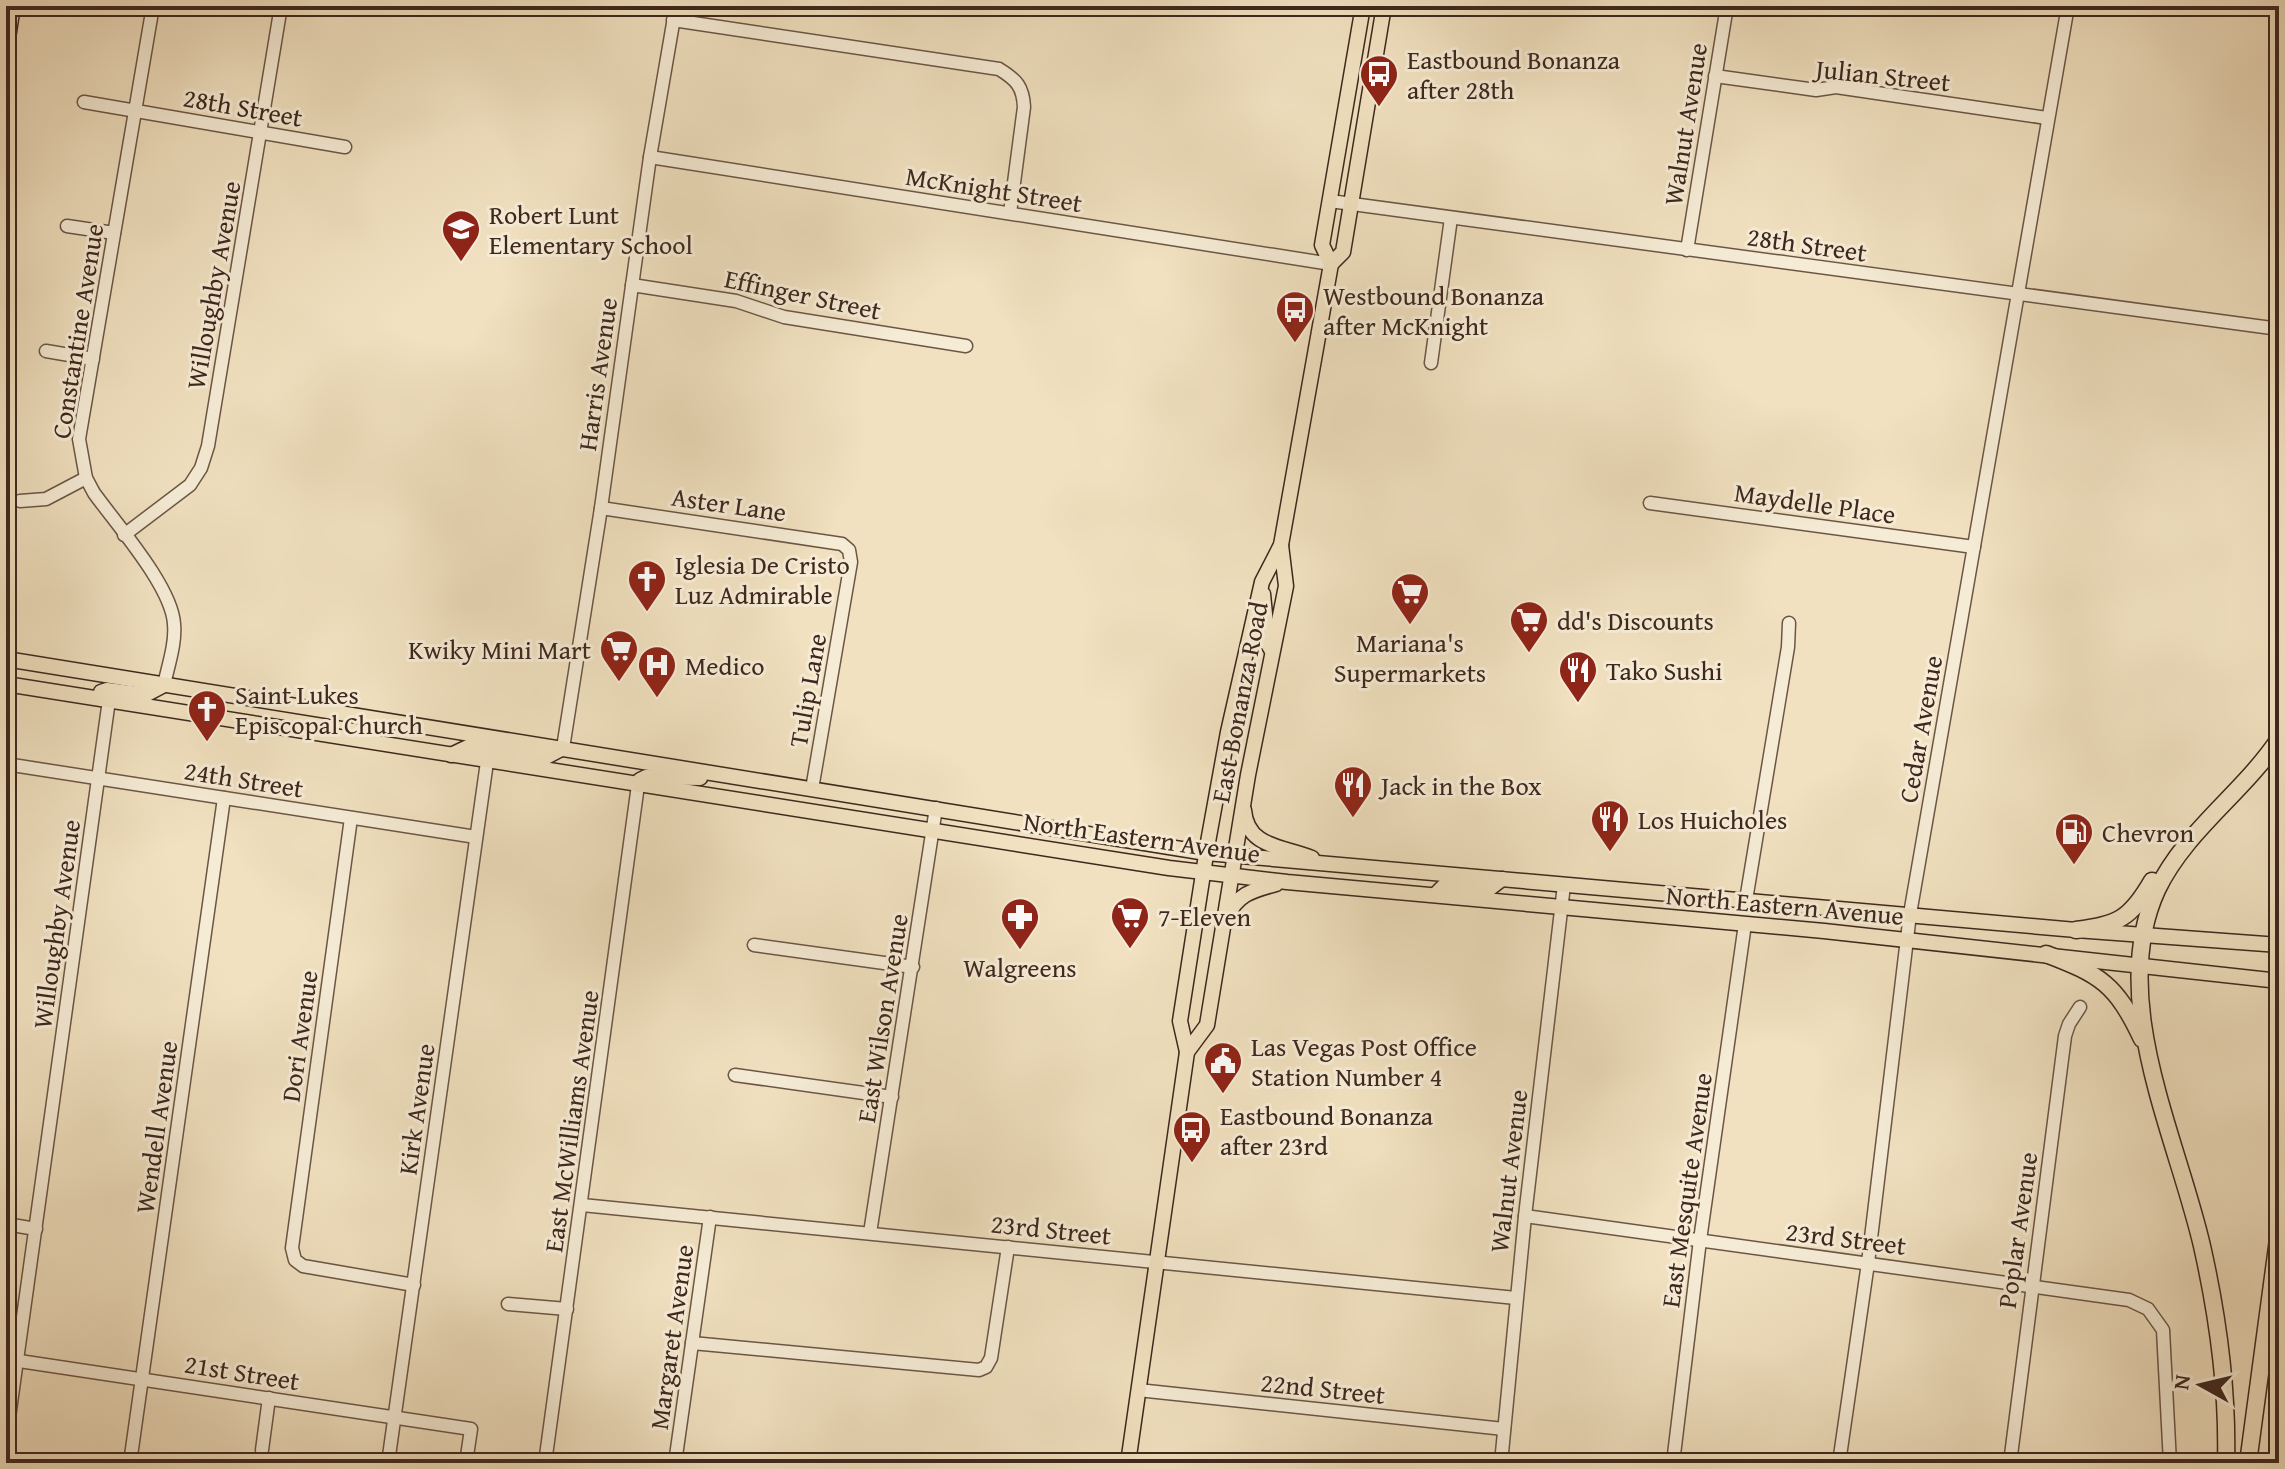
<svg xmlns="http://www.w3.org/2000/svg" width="2285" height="1469" font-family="'Gentium Book Plus',serif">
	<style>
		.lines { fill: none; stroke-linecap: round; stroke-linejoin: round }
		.minor-casing { stroke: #6b5646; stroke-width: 15 }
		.major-casing { stroke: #3e271e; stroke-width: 17 }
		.highway-casing { stroke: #3e271e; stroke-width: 19 }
		.minor { stroke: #f6ecd6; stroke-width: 12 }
		.major { stroke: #f1e1c0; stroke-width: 14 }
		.highway { stroke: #f1e1c0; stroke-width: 16 }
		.labels { text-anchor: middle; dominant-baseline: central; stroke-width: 6; stroke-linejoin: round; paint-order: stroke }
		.poi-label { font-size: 26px; fill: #3e271e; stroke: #f6ecd6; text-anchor: start }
		.street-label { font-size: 26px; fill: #3e271e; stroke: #f6ecd6 }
	</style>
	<rect width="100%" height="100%" fill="#f1e1c0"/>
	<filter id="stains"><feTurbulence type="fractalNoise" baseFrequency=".0025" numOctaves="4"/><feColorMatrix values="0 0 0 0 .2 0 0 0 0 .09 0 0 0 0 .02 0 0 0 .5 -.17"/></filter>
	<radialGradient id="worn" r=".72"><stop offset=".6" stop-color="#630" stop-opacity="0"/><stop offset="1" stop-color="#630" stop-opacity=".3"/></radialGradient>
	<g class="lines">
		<defs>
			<g id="minor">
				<path d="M153,6l-74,433 7,39 8,15c23,32 78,94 80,131 2,19 -6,42 -10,61"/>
				<path d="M673,20l326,49c18,11 24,18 25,38l-14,106"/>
				<path d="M1715,76l101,14 20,-3 211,31"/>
				<path d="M84,102l261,45"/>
				<path d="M650,157l681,107"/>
				<path d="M1330,201l949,128"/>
				<path d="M67,226l47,7"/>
				<path d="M1687,250l40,-244"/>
				<path d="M632,285l104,16 48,16 182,29"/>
				<path d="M46,351l47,8"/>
				<path d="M1431,363l20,-145"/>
				<path d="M20,501l26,-2 40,-21"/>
				<path d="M1650,503l324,44"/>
				<path d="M601,508l241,36 7,6 2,12 -39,227"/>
				<path d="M124,535l66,-50 11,-17 7,-22 73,-440"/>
				<path d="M563,748l38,-240 49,-351 26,-151"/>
				<path d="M6,764l470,73"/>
				<path d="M351,818l-59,430 3,12 8,6 111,19"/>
				<path d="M1746,900l42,-253 1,-24"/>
				<path d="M754,945l159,22"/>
				<path d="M735,1075l157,22"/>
				<path d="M582,1205l934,93"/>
				<path d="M1525,1216l604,84 19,9 15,21 7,133"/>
				<path d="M6,1224l30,5"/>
				<path d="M870,1233l66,-425"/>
				<path d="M508,1304l59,5"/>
				<path d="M692,1343l287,27 7,-3 5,-9 17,-111"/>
				<path d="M6,1359l465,70 -5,34"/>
				<path d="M1138,1390l366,39"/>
				<path d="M6,1439l103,-739"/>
				<path d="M262,1450l7,-52"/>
				<path d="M130,1463l94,-665"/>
				<path d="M388,1463l99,-701"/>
				<path d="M545,1463l93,-678"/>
				<path d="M675,1463l35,-246"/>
				<path d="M1501,1463l24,-247 39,-331"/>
				<path d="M1673,1463l27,-223 45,-316"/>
				<path d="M1839,1463l29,-200 42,-349 158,-908"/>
				<path d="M2010,1463l55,-427 4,-12 11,-17"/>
			</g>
			<g id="major">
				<path d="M6,51l7,-45"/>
				<path d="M1331,264l12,-12 41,-246"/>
				<path d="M1263,594l3,30 -3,12 9,15"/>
				<path d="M6,659l1200,194 870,77 203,15"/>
				<path d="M6,684l1163,184 118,14 537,49 455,50"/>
				<path d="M101,692l6,-2 38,5 19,-10"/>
				<path d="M451,755l21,-10 74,12 17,-9"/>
				<path d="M638,785l2,-5 6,-3 54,1"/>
				<path d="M1244,810c3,38 39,36 68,48"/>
				<path d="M1435,895l9,-9 45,3 13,-10"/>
				<path d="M1227,918c9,-24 27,-28 49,-34"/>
				<path d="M1187,1052l20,-27 41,-250 38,-189 -5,-41"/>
				<path d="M1128,1463l59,-411 -7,-31 28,-179 20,-110 34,-150 19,-37 50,-281 -9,-19 41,-239"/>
			</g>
			<g id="highway">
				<path d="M2076,930c43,-6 54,-11 76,-49"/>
				<path d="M2046,954c55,21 70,30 96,85"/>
				<path d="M2226,1463c2,-73 -8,-146 -24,-217 -25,-109 -95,-247 -45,-356 28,-59 86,-97 122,-151"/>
				<path d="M2248,1463l31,-231"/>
			</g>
		</defs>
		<use href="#minor" class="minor-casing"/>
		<use href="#major" class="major-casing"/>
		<use href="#highway" class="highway-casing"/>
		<use href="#minor" class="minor"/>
		<use href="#major" class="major"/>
		<use href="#highway" class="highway"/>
	</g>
	<defs>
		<symbol id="bus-pin" viewBox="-11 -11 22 30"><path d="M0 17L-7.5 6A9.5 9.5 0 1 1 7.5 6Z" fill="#8f2418" stroke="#f6ecd6"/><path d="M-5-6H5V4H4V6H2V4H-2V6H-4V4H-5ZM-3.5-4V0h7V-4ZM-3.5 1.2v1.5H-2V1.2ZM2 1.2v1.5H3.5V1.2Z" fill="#fff"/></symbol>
		<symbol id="school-pin" viewBox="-11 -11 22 30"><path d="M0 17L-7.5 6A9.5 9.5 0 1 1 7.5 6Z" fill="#8f2418" stroke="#f6ecd6"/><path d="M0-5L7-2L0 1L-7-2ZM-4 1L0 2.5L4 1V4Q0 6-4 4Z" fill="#fff"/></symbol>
		<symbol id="church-pin" viewBox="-11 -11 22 30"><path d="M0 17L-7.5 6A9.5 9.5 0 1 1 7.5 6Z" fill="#8f2418" stroke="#f6ecd6"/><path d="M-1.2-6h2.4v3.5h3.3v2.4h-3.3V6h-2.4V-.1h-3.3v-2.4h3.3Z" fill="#fff"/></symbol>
		<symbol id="supermarket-pin" viewBox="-11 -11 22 30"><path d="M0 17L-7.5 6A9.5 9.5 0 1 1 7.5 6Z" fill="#8f2418" stroke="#f6ecd6"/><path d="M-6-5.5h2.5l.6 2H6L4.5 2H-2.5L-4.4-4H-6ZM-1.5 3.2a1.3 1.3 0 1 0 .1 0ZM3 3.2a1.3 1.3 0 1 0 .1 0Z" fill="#fff"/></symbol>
		<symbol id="hospital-pin" viewBox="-11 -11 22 30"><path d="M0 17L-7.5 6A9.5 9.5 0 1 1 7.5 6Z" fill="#8f2418" stroke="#f6ecd6"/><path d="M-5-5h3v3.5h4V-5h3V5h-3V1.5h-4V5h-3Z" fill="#fff"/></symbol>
		<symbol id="restaurant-pin" viewBox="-11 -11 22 30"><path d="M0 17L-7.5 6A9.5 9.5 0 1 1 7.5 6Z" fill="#8f2418" stroke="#f6ecd6"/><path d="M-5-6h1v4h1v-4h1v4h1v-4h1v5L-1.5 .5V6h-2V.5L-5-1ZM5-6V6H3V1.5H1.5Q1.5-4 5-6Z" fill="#fff"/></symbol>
		<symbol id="fuel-pin" viewBox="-11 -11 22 30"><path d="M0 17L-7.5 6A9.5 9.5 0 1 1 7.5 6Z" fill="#8f2418" stroke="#f6ecd6"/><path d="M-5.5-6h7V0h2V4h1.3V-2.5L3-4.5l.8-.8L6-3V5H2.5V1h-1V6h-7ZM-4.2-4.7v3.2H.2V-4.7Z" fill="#fff"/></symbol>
		<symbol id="pharmacy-pin" viewBox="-11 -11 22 30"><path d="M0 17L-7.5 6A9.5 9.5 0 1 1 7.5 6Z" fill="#8f2418" stroke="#f6ecd6"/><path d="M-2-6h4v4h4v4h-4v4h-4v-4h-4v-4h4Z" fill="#fff"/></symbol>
		<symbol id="civic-pin" viewBox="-11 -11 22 30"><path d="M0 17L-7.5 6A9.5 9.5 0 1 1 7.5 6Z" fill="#8f2418" stroke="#f6ecd6"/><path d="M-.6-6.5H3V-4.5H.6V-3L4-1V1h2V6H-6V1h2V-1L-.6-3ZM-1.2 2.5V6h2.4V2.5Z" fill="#fff"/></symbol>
	</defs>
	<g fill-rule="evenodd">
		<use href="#bus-pin" x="1357" y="52" width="44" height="60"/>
		<use href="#school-pin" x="439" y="207" width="44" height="60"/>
		<use href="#bus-pin" x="1273" y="288" width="44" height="60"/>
		<use href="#church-pin" x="625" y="557" width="44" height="60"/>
		<use href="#supermarket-pin" x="1388" y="570" width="44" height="60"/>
		<use href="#supermarket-pin" x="1507" y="598" width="44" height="60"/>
		<use href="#supermarket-pin" x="597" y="627" width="44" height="60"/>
		<use href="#hospital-pin" x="635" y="643" width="44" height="60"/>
		<use href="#restaurant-pin" x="1556" y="648" width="44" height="60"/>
		<use href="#church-pin" x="185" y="687" width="44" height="60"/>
		<use href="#restaurant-pin" x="1331" y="763" width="44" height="60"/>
		<use href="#restaurant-pin" x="1588" y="797" width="44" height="60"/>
		<use href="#fuel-pin" x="2052" y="810" width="44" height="60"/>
		<use href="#supermarket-pin" x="1108" y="894" width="44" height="60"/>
		<use href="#pharmacy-pin" x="998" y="895" width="44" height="60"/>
		<use href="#civic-pin" x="1201" y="1039" width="44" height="60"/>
		<use href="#bus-pin" x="1170" y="1108" width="44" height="60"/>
	</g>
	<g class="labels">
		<g class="poi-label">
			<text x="1407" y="59">Eastbound Bonanza<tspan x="1407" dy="30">after 28th</tspan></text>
			<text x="489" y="214">Robert Lunt<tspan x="489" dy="30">Elementary School</tspan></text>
			<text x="1323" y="295">Westbound Bonanza<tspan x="1323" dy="30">after McKnight</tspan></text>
			<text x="675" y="564">Iglesia De Cristo<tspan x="675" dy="30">Luz Admirable</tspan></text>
			<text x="1557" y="620">dd's Discounts</text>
			<text x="1410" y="642" text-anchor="middle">Mariana's<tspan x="1410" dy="30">Supermarkets</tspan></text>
			<text x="591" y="649" text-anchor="end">Kwiky Mini Mart</text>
			<text x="685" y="665">Medico</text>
			<text x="1606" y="670">Tako Sushi</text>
			<text x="235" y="694">Saint Lukes<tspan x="235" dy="30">Episcopal Church</tspan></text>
			<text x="1381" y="785">Jack in the Box</text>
			<text x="1638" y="819">Los Huicholes</text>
			<text x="2102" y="832">Chevron</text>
			<text x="1158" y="916">7-Eleven</text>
			<text x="1020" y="967" text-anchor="middle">Walgreens</text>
			<text x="1251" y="1046">Las Vegas Post Office<tspan x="1251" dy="30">Station Number 4</tspan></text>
			<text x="1220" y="1115">Eastbound Bonanza<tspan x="1220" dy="30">after 23rd</tspan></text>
		</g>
		<g class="street-label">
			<text transform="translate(1883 75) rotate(6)">Julian Street</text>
			<text transform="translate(243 107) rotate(10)">28th Street</text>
			<text transform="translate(1685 124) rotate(-81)">Walnut Avenue</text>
			<text transform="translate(994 189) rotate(9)">McKnight Street</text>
			<text transform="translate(1807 244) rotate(8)">28th Street</text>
			<text transform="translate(213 285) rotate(-80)">Willoughby Avenue</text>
			<text transform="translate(803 294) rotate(12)">Effinger Street</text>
			<text transform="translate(77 331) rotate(-81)">Constantine Avenue</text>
			<text transform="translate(597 374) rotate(-82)">Harris Avenue</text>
			<text transform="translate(1815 503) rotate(8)">Maydelle Place</text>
			<text transform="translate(729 504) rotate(8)">Aster Lane</text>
			<text transform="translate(807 690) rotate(-80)">Tulip Lane</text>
			<text transform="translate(1239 702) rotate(-79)">East Bonanza Road</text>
			<text transform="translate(1920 729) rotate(-80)">Cedar Avenue</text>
			<text transform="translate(244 779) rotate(9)">24th Street</text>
			<text transform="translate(1142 837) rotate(8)">North Eastern Avenue</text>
			<text transform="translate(1785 905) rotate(5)">North Eastern Avenue</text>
			<text transform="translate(56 924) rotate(-82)">Willoughby Avenue</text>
			<text transform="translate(882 1018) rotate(-81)">East Wilson Avenue</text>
			<text transform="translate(299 1036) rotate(-82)">Dori Avenue</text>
			<text transform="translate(416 1109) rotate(-82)">Kirk Avenue</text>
			<text transform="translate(571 1121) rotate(-82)">East McWilliams Avenue</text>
			<text transform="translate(156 1127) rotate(-82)">Wendell Avenue</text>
			<text transform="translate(1508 1171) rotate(-83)">Walnut Avenue</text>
			<text transform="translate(1686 1190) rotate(-82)">East Mesquite Avenue</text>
			<text transform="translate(1051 1229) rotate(6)">23rd Street</text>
			<text transform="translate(2017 1230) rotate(-82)">Poplar Avenue</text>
			<text transform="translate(1846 1238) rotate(7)">23rd Street</text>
			<text transform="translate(671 1337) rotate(-82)">Margaret Avenue</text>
			<text transform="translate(242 1372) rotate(9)">21st Street</text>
			<text transform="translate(1323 1388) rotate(6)">22nd Street</text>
		</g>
	</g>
	<rect width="2285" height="1469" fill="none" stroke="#f1e1c0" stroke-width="32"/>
	<rect x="8" y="8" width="2269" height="1453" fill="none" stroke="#3e271e" stroke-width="4"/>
	<rect x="16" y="16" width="2253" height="1437" fill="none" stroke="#3e271e" stroke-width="2"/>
	<g transform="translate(2201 1385) rotate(278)" stroke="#f6ecd6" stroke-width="6" paint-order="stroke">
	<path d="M0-6L14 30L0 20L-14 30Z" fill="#3e271e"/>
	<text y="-12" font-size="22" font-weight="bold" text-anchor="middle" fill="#3e271e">N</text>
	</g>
	<rect width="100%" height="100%" filter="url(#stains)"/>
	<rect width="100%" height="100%" fill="url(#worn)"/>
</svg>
